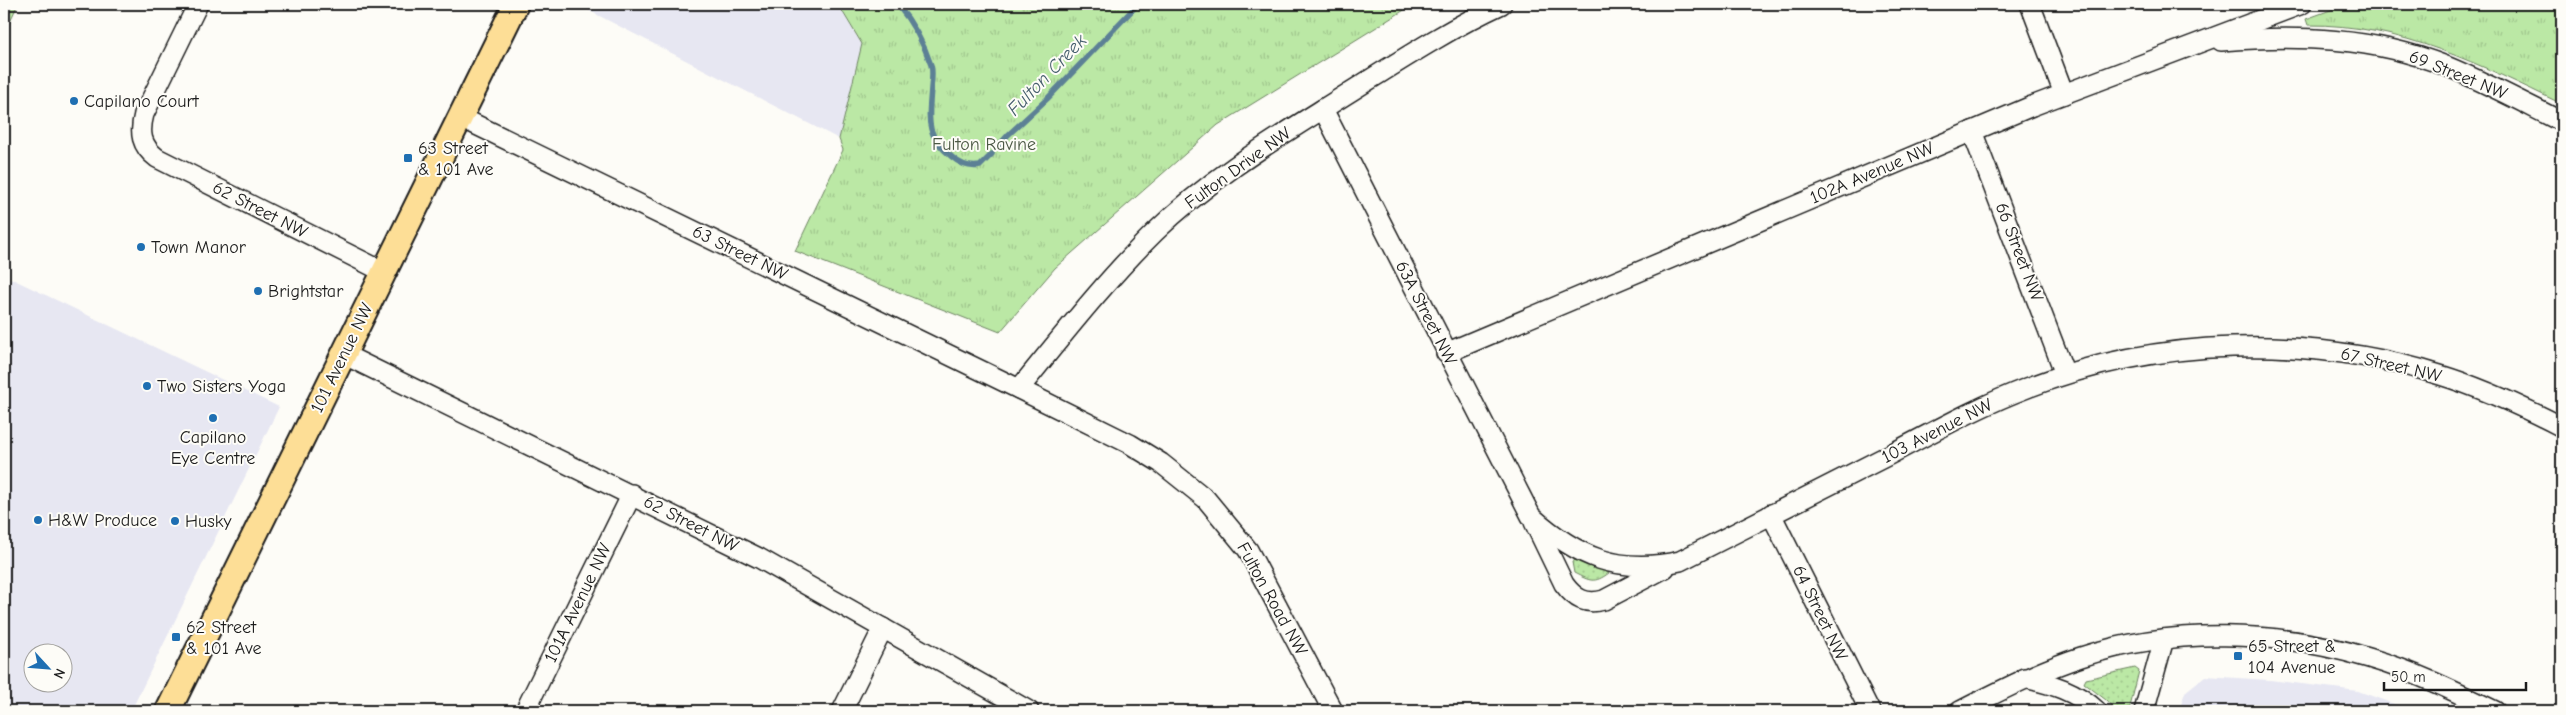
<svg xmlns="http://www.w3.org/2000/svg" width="2566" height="715" font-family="'Comic Neue',sans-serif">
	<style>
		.built { fill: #e7e7f2; fill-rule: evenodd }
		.grass { fill: url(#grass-dots); stroke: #6c8260 }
		.park { fill: url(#park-tufts); stroke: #6c8260 }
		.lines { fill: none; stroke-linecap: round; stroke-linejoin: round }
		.stream { stroke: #5c8095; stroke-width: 5.5 }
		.minor-casing { stroke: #1c1c1c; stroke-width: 22 }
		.major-casing { stroke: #1c1c1c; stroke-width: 28 }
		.minor { stroke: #fdfcf7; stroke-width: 19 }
		.major { stroke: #fdde96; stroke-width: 24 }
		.poi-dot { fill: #1f6fb2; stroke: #fdfcf7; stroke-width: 2 }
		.labels { text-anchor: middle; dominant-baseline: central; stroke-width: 4; stroke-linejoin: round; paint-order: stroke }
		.street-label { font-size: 18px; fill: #1c1c1c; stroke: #fdfcf7 }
		.poi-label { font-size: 18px; fill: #1c1c1c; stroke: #fdfcf7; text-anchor: start }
		.park-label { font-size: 18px; fill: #4c5945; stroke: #fdfcf7 }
		.water-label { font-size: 19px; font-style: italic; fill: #465e6d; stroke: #fdfcf7 }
	</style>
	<defs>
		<pattern id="grass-dots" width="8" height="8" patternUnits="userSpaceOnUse" patternTransform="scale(1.25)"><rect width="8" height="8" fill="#bbe8a5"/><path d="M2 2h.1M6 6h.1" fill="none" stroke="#a0c68d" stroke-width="1.8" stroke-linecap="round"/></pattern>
		<pattern id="park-tufts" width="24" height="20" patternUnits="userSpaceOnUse" patternTransform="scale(1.25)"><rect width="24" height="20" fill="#bbe8a5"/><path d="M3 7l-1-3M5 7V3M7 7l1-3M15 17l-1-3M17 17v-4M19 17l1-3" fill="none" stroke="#a0c68d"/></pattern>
	</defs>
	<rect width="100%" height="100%" fill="#fdfcf7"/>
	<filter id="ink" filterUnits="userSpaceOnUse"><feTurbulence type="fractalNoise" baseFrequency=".02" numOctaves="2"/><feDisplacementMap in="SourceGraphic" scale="10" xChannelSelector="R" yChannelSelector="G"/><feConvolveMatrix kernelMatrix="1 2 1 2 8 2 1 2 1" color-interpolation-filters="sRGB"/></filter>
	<g filter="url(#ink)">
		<g class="built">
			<path d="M576,4h262l24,40 -23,95z"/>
			<path d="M4,275l275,132 -148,304h-127zM32,652h30v30h-30z"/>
			<path d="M2205,676l65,4 88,11 55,20h-234l6,-19z"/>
		</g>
		<g class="grass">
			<path d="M1579,558l30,10v5c-15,11 -19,8 -35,0l-2,-11z"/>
			<path d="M2135,668l4,3 -10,40h-13l-10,-11 -22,-17 2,-4z"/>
		</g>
		<g class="park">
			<path d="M4,4h14l-14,30z"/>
			<path d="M838,4h576l-196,121 -163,143 -55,64 -205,-81 48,-101 -4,-11 23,-95z"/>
			<path d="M2347,4h215v100c-81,-39 -161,-80 -254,-79l-2,-6z"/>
		</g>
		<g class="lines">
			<g class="stream">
				<path d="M897,4c14,17 27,40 34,61 2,7 1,15 0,23 -2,31 -7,47 21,69 8,7 17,11 28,9l12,-12"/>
				<path d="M999,145l9,-10 39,-36 91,-95"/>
			</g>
			<defs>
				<g id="minor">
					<path d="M198,4l-54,110c-5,19 -3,32 13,44l227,114"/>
					<path d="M2030,4l34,90"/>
					<path d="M2221,41c77,-6 152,-4 225,25 39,16 78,37 116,56"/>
					<path d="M1323,109l208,407c46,41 87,59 149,45 69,-35 138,-70 207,-105 46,-24 92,-50 140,-68 131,-51 280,-54 413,-13 43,13 83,32 122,52"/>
					<path d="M460,117l559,272 111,55 31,19 45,36 42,51 85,161"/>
					<path d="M1972,131l93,243"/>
					<path d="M1446,353l586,-247 270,-102"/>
					<path d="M343,354l416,204 270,153"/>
					<path d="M1019,389c44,-54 87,-109 136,-157 56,-55 122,-94 187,-135 53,-33 104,-67 160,-93"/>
					<path d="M1771,514l99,197"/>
					<path d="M1534,522l30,62c11,15 22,21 40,16l61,-32"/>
					<path d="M2024,678c28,6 52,13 73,33"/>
					<path d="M525,711l107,-217"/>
					<path d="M842,711l41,-83"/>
					<path d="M1960,711c40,-20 78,-40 121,-54 90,-30 198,-27 288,1 44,13 85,33 126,53"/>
					<path d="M2144,711l20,-72"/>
				</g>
				<path id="major" d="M168,711l348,-707"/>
			</defs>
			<use href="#minor" class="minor-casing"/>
			<use href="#major" class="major-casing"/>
			<use href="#minor" class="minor"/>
			<use href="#major" class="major"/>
		</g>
	</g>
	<g class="poi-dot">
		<circle cx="74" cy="101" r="5"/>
		<rect x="403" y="153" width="10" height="10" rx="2.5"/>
		<circle cx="141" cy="247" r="5"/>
		<circle cx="258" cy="291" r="5"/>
		<circle cx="147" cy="386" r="5"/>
		<circle cx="213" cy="418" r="5"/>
		<circle cx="38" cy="520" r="5"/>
		<circle cx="175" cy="521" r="5"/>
		<rect x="171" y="632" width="10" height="10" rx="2.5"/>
		<rect x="2233" y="651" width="10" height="10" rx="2.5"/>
	</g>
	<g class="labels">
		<g class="street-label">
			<text transform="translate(2458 75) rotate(22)">69 Street NW</text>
			<text transform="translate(1238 168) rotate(-36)">Fulton Drive NW</text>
			<text transform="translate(1872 173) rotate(-23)">102A Avenue NW</text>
			<text transform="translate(260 210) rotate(27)">62 Street NW</text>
			<text transform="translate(2019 252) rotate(69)">66 Street NW</text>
			<text transform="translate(740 253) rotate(26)">63 Street NW</text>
			<text transform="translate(1426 313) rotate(63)">63A Street NW</text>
			<text transform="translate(342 358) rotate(-64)">101 Avenue NW</text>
			<text transform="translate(2391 365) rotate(13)">67 Street NW</text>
			<text transform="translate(1937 431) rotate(-27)">103 Avenue NW</text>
			<text transform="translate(691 524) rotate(27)">62 Street NW</text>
			<text transform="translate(1272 599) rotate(61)">Fulton Road NW</text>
			<text transform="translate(578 603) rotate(-64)">101A Avenue NW</text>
			<text transform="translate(1820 613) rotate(64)">64 Street NW</text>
		</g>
		<g class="poi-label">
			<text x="84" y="101">Capilano Court</text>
			<text x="418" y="148">63 Street<tspan x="418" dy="21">&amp; 101 Ave</tspan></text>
			<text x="151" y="247">Town Manor</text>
			<text x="268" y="291">Brightstar</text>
			<text x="157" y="386">Two Sisters Yoga</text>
			<text x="213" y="437" text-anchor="middle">Capilano<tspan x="213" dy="21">Eye Centre</tspan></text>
			<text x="48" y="520">H&amp;W Produce</text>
			<text x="185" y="521">Husky</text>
			<text x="186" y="627">62 Street<tspan x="186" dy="21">&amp; 101 Ave</tspan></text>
			<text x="2248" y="646">65 Street &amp;<tspan x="2248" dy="21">104 Avenue</tspan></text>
		</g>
		<g class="park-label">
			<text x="984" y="144">Fulton Ravine</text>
		</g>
		<g class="water-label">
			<text transform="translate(1047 75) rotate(-46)">Fulton Creek</text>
		</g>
	</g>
	<rect width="2566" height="715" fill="none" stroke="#fdfcf7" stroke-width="20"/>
	<rect x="10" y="10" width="2546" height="695" fill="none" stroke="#1c1c1c" stroke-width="2" filter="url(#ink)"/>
	<g transform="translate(48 668) rotate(116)"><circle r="24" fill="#fdfcf7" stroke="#a3a29f"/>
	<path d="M0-4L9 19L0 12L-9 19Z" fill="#1f6fb2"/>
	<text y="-8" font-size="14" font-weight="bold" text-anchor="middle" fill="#1c1c1c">N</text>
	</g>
	<path d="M2384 682v8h142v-8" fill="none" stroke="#1c1c1c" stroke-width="2.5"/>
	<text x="2391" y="682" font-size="15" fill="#1c1c1c" stroke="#fdfcf7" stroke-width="4" paint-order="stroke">50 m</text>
</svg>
